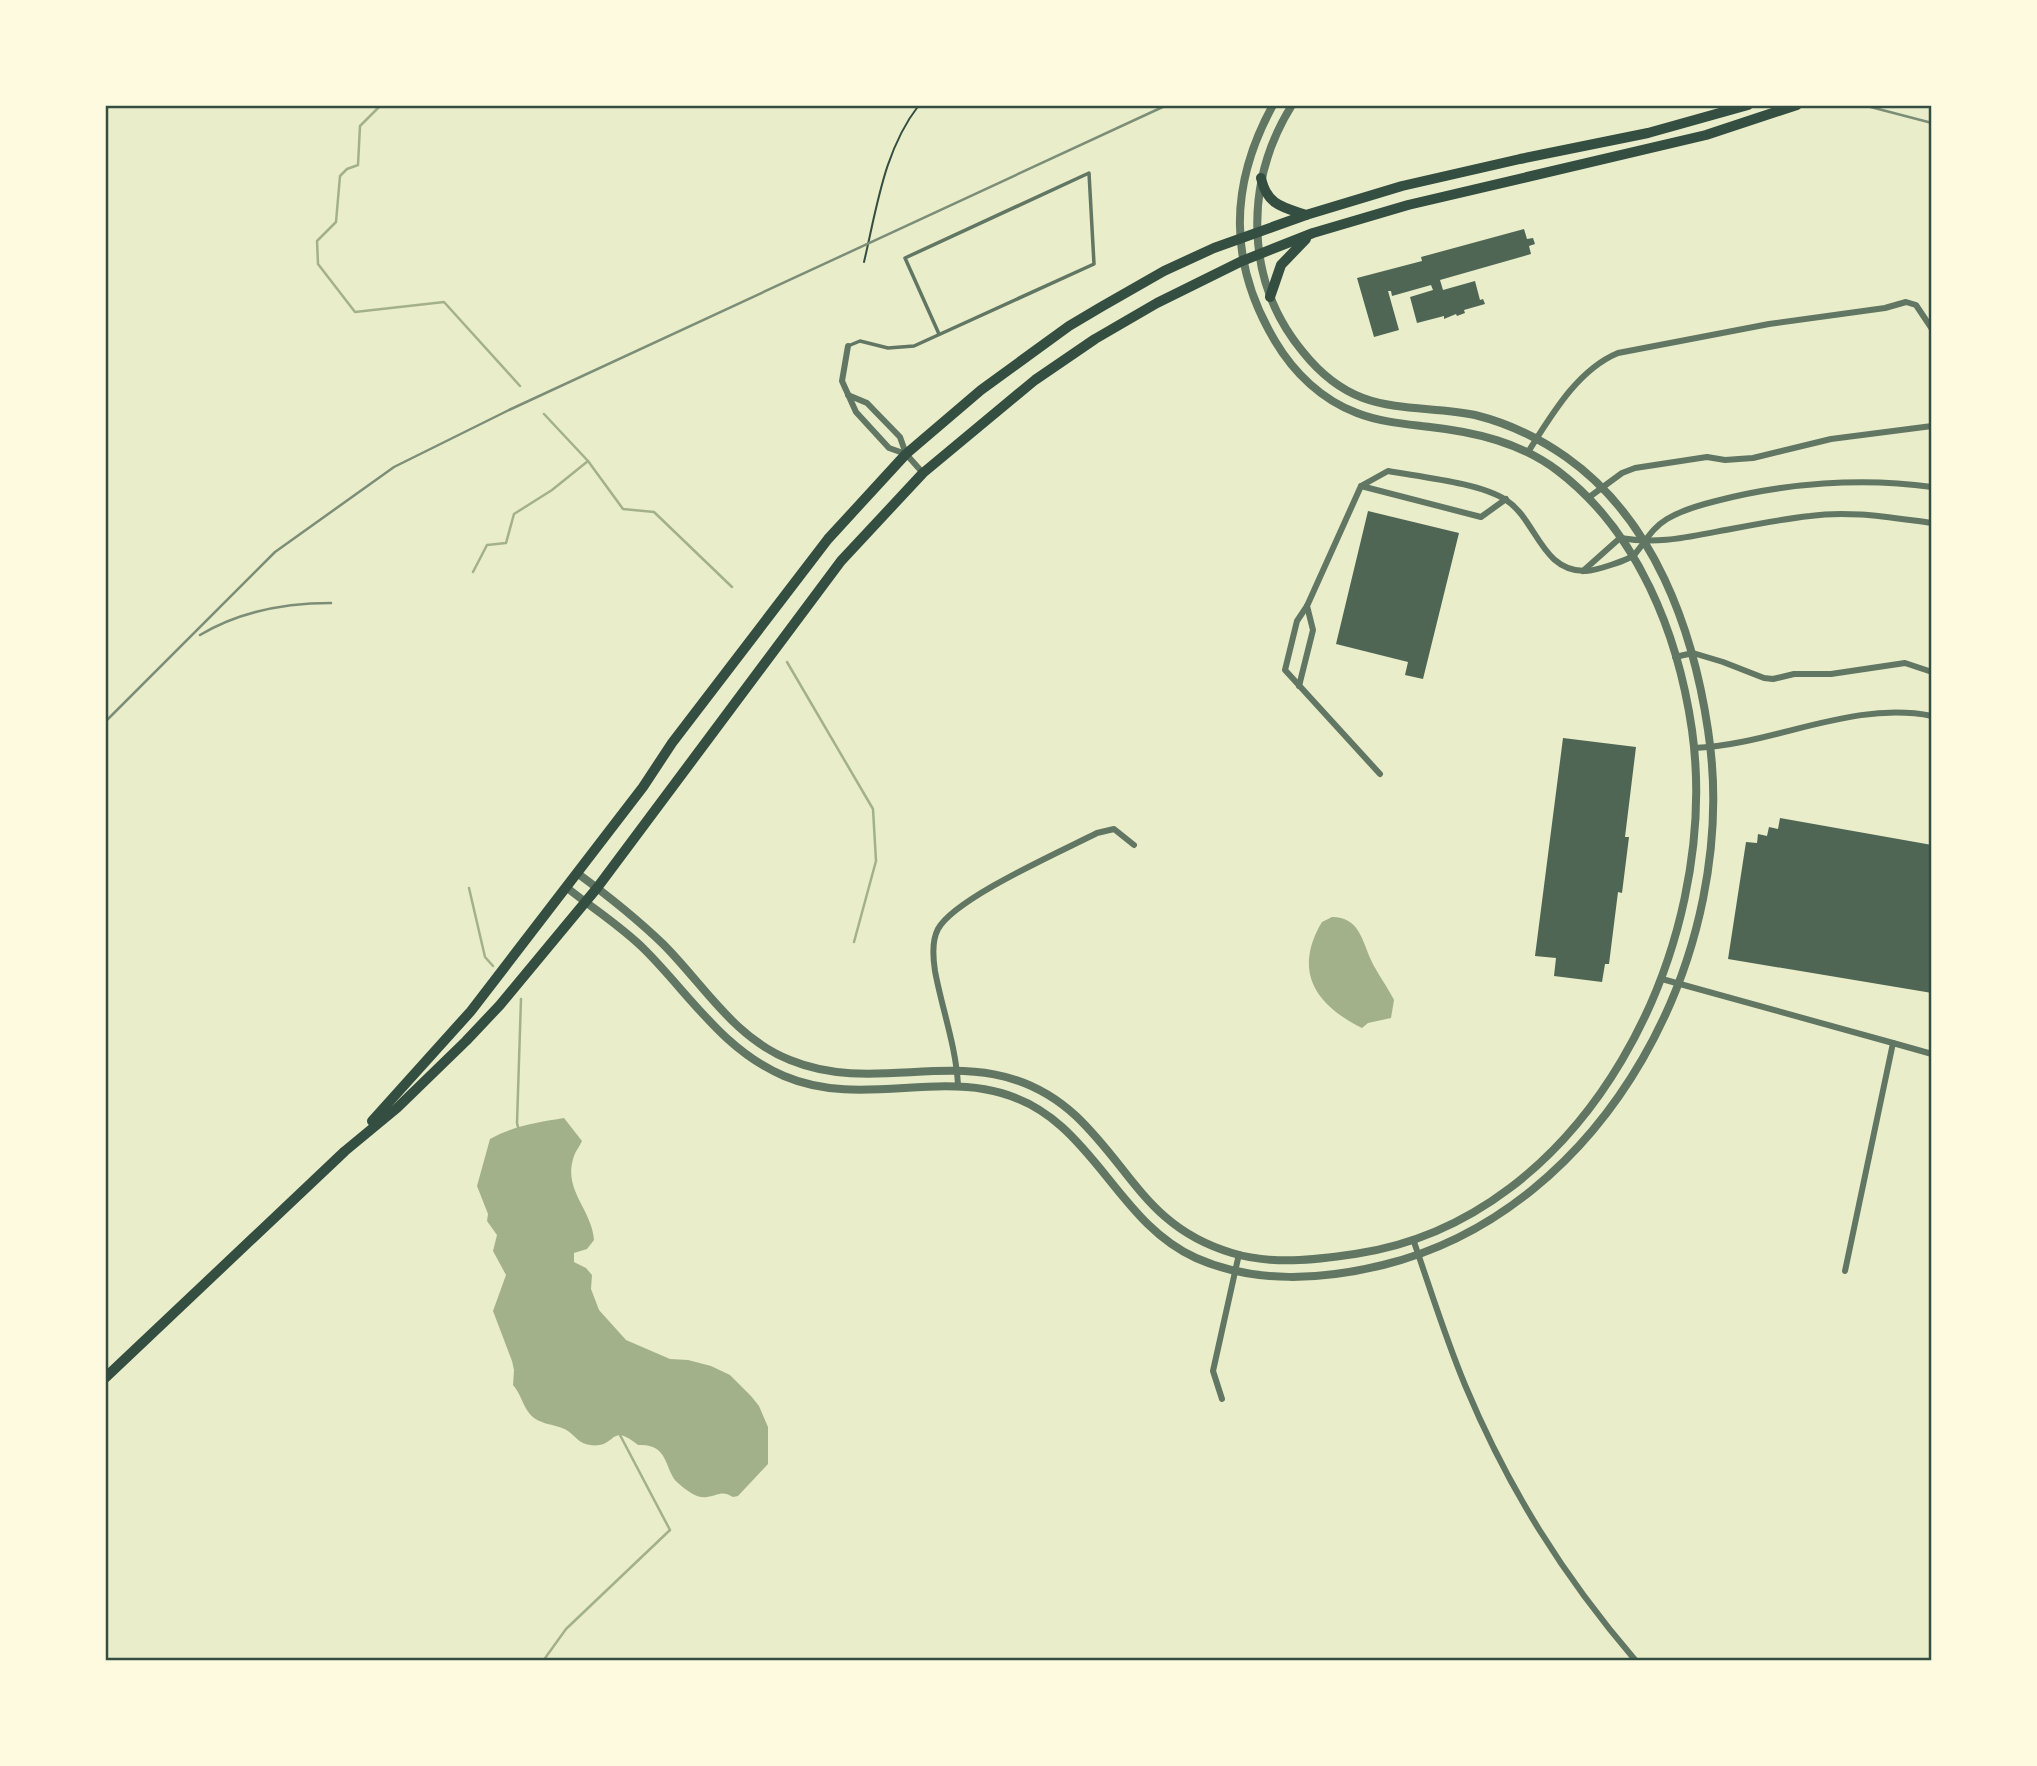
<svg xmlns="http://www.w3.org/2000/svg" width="2037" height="1766" font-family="Helvetica,sans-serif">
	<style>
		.water { fill: #a3b18a }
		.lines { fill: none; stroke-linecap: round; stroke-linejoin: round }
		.stream { stroke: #a3b18a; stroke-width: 2.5 }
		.building { fill: #4f6655 }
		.path { stroke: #344e41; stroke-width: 2 }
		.service { stroke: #617663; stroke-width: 3.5 }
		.minor { stroke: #617663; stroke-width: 6 }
		.tertiary { stroke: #617663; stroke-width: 8 }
		.primary { stroke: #344e41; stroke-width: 10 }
		.rail { stroke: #7c8e77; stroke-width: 2.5 }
		.neatline { fill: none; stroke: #344e41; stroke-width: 2.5 }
	</style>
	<rect width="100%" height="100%" fill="#e9edc9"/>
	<g class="water">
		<path d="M1332,917c27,0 30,23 39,43 6,13 16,26 23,40l-3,18 -23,5 -6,5c-44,-22 -68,-53 -43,-101l3,-5z"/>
		<path d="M564,1118l18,23c-2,5 -6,9 -8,15 -12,34 18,53 20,84l-7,9 -13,4v9l12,6 6,7 -1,14 8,21 27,30 44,19 18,1 23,6 19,9 21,21 8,10 9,21v37l-30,32 -5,1c-11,-7 -14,-2 -26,0 -10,2 -21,-7 -29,-14 -14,-12 -8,-40 -40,-38 -29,-24 -21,4 -48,0 -10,-1 -14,-8 -22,-14 -12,-8 -29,-5 -39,-18 -7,-9 -8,-19 -16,-28l1,-15 -2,-9 -19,-50 13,-36 -13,-24 4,-16 -10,-14 1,-7 -11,-28 13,-47c23,-13 49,-17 74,-21z"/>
	</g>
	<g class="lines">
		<g class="stream">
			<path d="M381,105l-21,21 -2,39 -11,4 -7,7 -4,46 -19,19 1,23 37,48 89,-10 76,84"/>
			<path d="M544,414l44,47 35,48 31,3 78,75"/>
			<path d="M473,572l14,-27 19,-2 8,-29 38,-24 36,-29"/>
			<path d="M787,662l86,147 3,52 -22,81"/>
			<path d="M469,888l16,69 8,9"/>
			<path d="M519,1131l-2,-8 4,-124"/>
			<path d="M543,1661l23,-32 104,-99 -50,-95"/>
		</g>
	</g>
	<g class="building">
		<path d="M1524,229l3,10 6,-1 2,6 -6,2 2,8 -91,26 3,10 32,-9 5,19 3,-1 2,5 -21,6 1,3 -8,3 -1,-2 -12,5v-3l-27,7 -7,-26 23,-7 -2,-5 -39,11 -1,-5h-3l11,39 -25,7 -17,-59 65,-17 -1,-4z"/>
		<path d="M1368,511l91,22 -36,146 -18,-4 3,-13 -72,-18z"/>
		<path d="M1563,738l73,9 -11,90h4l-7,56 -4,-1 -9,72h-4l-3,18 -48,-6 2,-18 -21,-2z"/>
		<path d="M1780,818l152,27v148l-204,-34 18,-117 11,1 1,-9 9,2 2,-9 9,2z"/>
	</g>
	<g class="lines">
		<path class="path" d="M864,262c13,-55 20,-112 55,-157"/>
		<path class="service" d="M848,346l12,-5 28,7 26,-2 180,-82 -5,-91 -184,85 34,76"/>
		<g class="minor">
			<path d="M848,346l-6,35 14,31 33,36 17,6"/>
			<path d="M848,395l19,8 33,34 6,17 17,19"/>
			<path d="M1528,452c23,-36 49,-82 90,-99l151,-29 116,-16 21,-6 10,3 16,24"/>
			<path d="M1361,486l120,31 25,-18"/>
			<path d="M1588,498l34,-25 13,-5 72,-11 18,3 28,-2 78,-19 101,-13"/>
			<path d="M1583,571l37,-33c41,7 71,-2 111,-9 26,-5 52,-10 79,-13 40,-6 82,2 122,7"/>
			<path d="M1675,657l18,-4 30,9 41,16 9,1 21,-5h37l74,-11 27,9"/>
			<path d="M1299,686l14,-56 -6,-24"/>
			<path d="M1694,748c80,-3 157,-48 238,-32"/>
			<path d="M1380,774l-95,-104 12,-49 10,-15 54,-120 27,-15c33,6 92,12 118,29 31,20 35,72 80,71 8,0 44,-11 49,-17 11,-13 17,-26 32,-35 15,-9 33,-14 49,-18 69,-18 146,-24 216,-14"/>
			<path d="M1662,979l231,64"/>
			<path d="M958,1085c-2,-39 -16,-76 -23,-114 -2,-13 -3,-31 3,-42 17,-31 124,-78 159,-96l17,-4 20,16"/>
			<path d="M1413,1239c17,49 32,98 52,146 43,103 98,191 171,276"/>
			<path d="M1845,1271l48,-228 39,11"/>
			<path d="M1222,1399l-9,-28 26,-117"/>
		</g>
		<g class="tertiary">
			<path d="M577,873c30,22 59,45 86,71 41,41 71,94 127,116 97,40 194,-29 286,56 56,53 72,112 156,137 39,12 83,7 123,1 232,-34 367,-308 337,-524 -14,-96 -54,-198 -134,-259 -37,-28 -82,-39 -128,-44 -24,-3 -50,-5 -73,-14 -35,-13 -63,-40 -82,-72 -47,-79 -46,-156 -2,-236"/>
			<path d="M566,887c26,21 55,39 79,63 45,45 78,100 139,126 94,40 191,-28 278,51 47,42 74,104 134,131 58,26 127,22 187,7 224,-55 359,-315 325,-535 -15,-101 -54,-211 -142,-273 -27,-19 -59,-34 -91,-42 -37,-8 -77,-4 -112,-17 -24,-9 -44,-26 -60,-46 -59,-71 -59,-170 -11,-247"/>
		</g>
		<g class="primary">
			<path d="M1261,178c6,27 21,29 45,37"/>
			<path d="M1270,297l11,-32 25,-26"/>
			<path d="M372,1121l99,-110 172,-224 29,-44 156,-204 78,-85 75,-64 88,-64 32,-19 63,-36 50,-23 92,-33 96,-29 118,-27 128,-26 100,-28"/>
			<path d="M105,1378l240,-227 52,-43 69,-67 34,-36 97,-117 244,-327 82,-88 112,-93 60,-41 62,-36 85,-42 71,-28 95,-28 298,-70 91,-30"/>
		</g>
		<g class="rail">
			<path d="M1863,105l69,18"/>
			<path d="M200,635c40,-24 84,-32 131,-32"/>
			<path d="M105,722l170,-170 119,-85 115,-57 658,-305"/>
		</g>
	</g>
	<rect width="2037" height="1766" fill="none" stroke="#fefae0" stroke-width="214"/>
	<rect x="107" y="107" width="1823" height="1552" class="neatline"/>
</svg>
